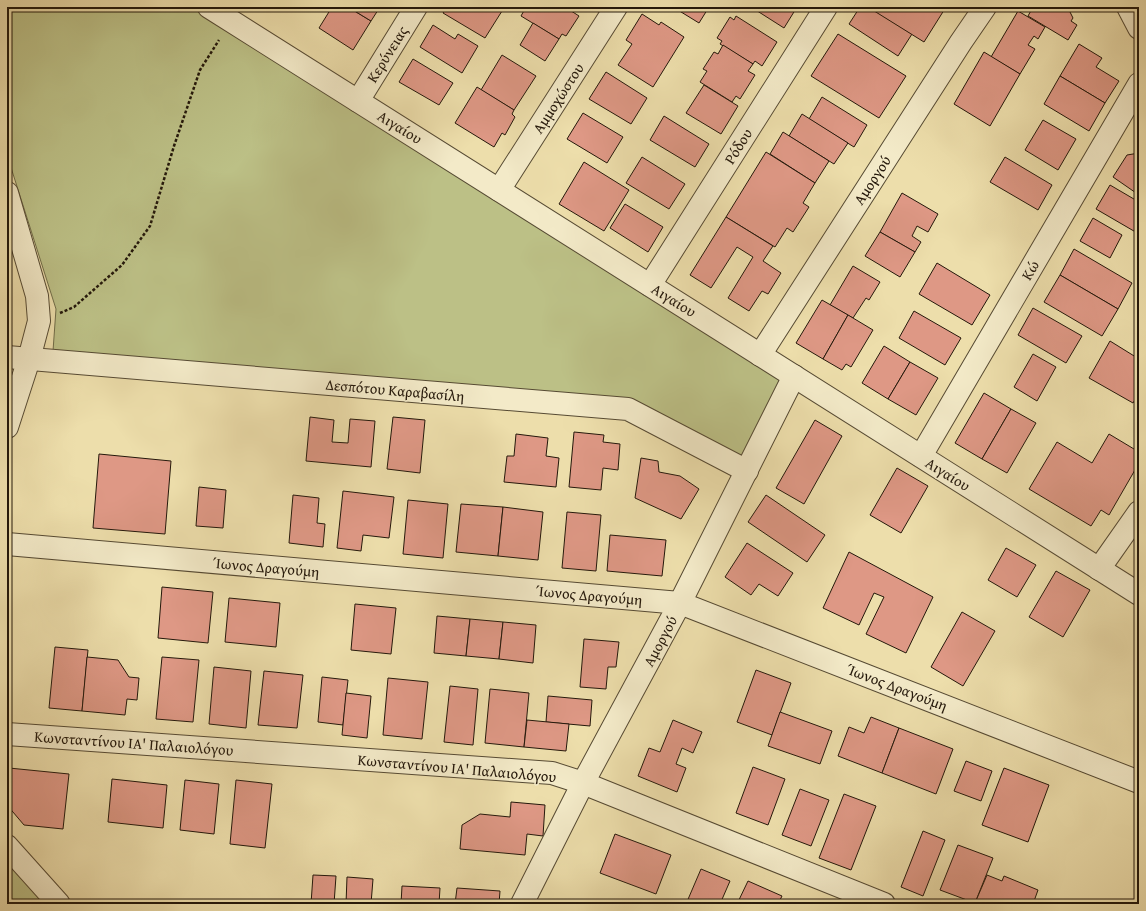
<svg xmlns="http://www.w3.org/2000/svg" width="1146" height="911" font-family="'Gentium Book Plus',serif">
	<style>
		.green { fill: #bcc086; stroke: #706c48 }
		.building { fill: #de9885; stroke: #24180b }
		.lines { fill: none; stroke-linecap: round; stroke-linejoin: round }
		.minor-casing { stroke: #564a33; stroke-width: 24 }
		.path { stroke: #24180b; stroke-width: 2.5; stroke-dasharray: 3 2; stroke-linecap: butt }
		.minor { stroke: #f3eac8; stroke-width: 22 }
		.labels { text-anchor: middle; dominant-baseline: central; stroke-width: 3; stroke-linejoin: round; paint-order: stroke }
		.street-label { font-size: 15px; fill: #24180b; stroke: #f3eac8 }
	</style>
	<rect width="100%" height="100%" fill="#eddeab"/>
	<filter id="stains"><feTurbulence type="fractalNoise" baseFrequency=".005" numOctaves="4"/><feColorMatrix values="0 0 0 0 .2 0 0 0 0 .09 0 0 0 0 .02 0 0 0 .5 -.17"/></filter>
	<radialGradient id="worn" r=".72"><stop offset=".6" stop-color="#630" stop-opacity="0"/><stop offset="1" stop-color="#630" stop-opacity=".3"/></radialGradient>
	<g class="green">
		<path d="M7,7h190l592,374 -45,80 -116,-58 -575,-52 3,-42 -49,-154z"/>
		<path d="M7,858l42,46h-42z"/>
	</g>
	<g class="building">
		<path d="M332,7h16l23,14 -18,29 -34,-22z"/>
		<path d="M348,7h32l-9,14z"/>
		<path d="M447,7h49l6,4 -17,27 -42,-25z"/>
		<path d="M526,7h39l14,9 -13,20 -4,-2 -3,5 -38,-23z"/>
		<path d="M673,7h36l-10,16z"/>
		<path d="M751,7h46l-13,21z"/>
		<path d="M860,7h9l43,27 -14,22 -49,-32z"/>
		<path d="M872,7h74l-22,35 -53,-33z"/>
		<path d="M1033,7h36l-1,1 5,10 -2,3 6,4 -9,15 -40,-24z"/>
		<path d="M1018,11l27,16 -7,12 -4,-3 -6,9 7,4 -15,25 -29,-17z"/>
		<path d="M642,14l17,11 2,-3 23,15 -31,50 -35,-22 14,-21 -6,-4z"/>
		<path d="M736,16l41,26 -15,24 -7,-5 -2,3 -33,-20 2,-3 -5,-3 13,-21 4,3z"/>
		<path d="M533,23l26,16 -14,22 -25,-16z"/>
		<path d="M433,25l22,14 3,-5 20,12 -16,27 -42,-26z"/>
		<path d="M838,34l68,42 -27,42 -68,-42z"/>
		<path d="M1079,44l23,14 -6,9 23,14 -14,22 -45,-27z"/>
		<path d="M723,45l30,19 -5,7 7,4 -15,24 -4,-3 -4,6 -32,-20 7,-11 -4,-2 11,-17 4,2z"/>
		<path d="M984,52l36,22 -30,52 -36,-22z"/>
		<path d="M502,55l34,21 -22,34 -33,-20z"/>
		<path d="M413,59l40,24 -14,22 -40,-23z"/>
		<path d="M606,72l41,26 -16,26 -42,-25z"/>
		<path d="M1060,76l45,27 -16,28 -45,-27z"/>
		<path d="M704,85l34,21 -17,28 -35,-21z"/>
		<path d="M477,87l37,23 -2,4 3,3 -10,18 -3,-2 -8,14 -39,-24z"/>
		<path d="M822,97l45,28 -13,22 -45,-28z"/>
		<path d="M583,113l40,24 -16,26 -40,-24z"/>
		<path d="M802,114l46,29 -14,21 -45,-28z"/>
		<path d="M664,116l45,28 -14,23 -45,-27z"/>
		<path d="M1043,120l33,19 -18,31 -33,-20z"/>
		<path d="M783,132l46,29 -14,22 -45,-29z"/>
		<path d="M766,152l49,31 -12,20 6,4 -16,25 -6,-4 -12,19 -49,-30z"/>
		<path d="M1139,153v42l-26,-18 14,-22z"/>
		<path d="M642,157l43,27 -16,25 -43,-26z"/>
		<path d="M1005,157l47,28 -14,25 -48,-28z"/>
		<path d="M584,162l45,28 -25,41 -45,-27z"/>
		<path d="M1110,185l29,17v32l-43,-25z"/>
		<path d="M902,193l36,21 -10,18 -11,-6 -5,10 9,6 -6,10 -35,-20z"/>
		<path d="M625,204l38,23 -15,25 -38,-24z"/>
		<path d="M726,217l47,29 -10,15 18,12 -13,21 -6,-3 -13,20 -21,-13 25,-41 -16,-10 -26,41 -21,-13z"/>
		<path d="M1093,218l29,17 -12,23 -30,-17z"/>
		<path d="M880,232l35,20 -15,25 -35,-21z"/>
		<path d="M1074,249l58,34 -14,26 -58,-34z"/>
		<path d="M937,263l53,32 -18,30 -53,-31z"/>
		<path d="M853,266l27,16 -11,18 -3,-2 -13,20 -23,-13z"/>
		<path d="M1060,275l58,34 -16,27 -58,-34z"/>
		<path d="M822,300l26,15 -25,44 -27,-16z"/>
		<path d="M7,302h2l-2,24z"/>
		<path d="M1033,308l49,28 -16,27 -48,-28z"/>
		<path d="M914,311l47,27 -16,27 -46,-27z"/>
		<path d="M848,315l25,15 -22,37 -5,-3 -4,6 -19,-11z"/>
		<path d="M1110,341l29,18v34l-6,10 -44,-25z"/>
		<path d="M884,346l26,16 -22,37 -26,-16z"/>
		<path d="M1033,354l23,13 -19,34 -23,-14z"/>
		<path d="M910,362l28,16 -22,37 -28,-16z"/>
		<path d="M984,393l27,16 -29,50 -27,-16z"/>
		<path d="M1011,409l25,14 -29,50 -25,-14z"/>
		<path d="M310,417l24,3 -2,22 16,1 2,-24 25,2 -4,46 -65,-6z"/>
		<path d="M393,417l32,3 -5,53 -33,-4z"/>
		<path d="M815,420l27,16 -38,68 -28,-16z"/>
		<path d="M574,432l30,3 -1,7 17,2 -2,26 -15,-2 -2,22 -32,-3z"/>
		<path d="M516,434l32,4 -2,18 13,2 -3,29 -52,-5 3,-26h7z"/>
		<path d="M1109,434l30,18v11l-30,52 -8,-5 -10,16 -62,-37 28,-47 35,21z"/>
		<path d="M99,454l72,7 -6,73 -72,-6z"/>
		<path d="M641,458l17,3 1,11 21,4 19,13 -18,30 -46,-21z"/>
		<path d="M897,468l31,18 -27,47 -31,-18z"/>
		<path d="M199,487l27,3 -3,38 -27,-2z"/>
		<path d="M343,491l51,6 -5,41 -26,-3 -2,16 -24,-3z"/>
		<path d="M293,495l26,3 -2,25 8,1 -2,23 -34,-4z"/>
		<path d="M766,495l59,40 -18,27 -59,-40z"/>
		<path d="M408,500l40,4 -5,54 -40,-4z"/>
		<path d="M461,504l42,3 -5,49 -42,-4z"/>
		<path d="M503,507l40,5 -5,48 -40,-4z"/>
		<path d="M567,512l34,3 -5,56 -34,-3z"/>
		<path d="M610,535l56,5 -4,36 -55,-5z"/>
		<path d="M747,543l46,30 -15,23 -19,-12 -8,11 -26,-18z"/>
		<path d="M1006,548l30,17 -19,32 -29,-17z"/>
		<path d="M849,552l84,45 -27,56 -40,-19 18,-37 -10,-4 -15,32 -36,-17z"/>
		<path d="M1056,571l34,19 -27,47 -34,-20z"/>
		<path d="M162,587l51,5 -5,51 -50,-5z"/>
		<path d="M229,598l51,5 -4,44 -51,-5z"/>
		<path d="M355,604l41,4 -5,46 -40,-4z"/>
		<path d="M962,612l33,19 -32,55 -32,-19z"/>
		<path d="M437,616l33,3 -4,37 -32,-3z"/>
		<path d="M470,619l33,3 -4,37 -33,-3z"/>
		<path d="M503,622l33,3 -3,38 -34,-4z"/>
		<path d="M584,639l35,3 -3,25h-8l-2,22 -26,-2z"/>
		<path d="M55,647l33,3 -6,61 -33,-3z"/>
		<path d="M87,657l31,3 11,17 10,1 -2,22 -10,-1 -2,16 -43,-4z"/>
		<path d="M162,657l37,3 -6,62 -37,-3z"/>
		<path d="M214,667l37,4 -5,57 -37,-4z"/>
		<path d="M756,670l35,13 -19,52 -35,-13z"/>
		<path d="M264,671l39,4 -6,53 -39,-3z"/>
		<path d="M322,677l26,3 -5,45 -25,-3z"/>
		<path d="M388,678l40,4 -6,57 -39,-4z"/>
		<path d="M450,686l28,3 -5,56 -29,-3z"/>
		<path d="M490,689l39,4 -5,54 -39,-4z"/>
		<path d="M346,693l25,3 -4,42 -25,-3z"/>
		<path d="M548,696l44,4 -2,26 -44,-4z"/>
		<path d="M780,712l52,19 -12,33 -52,-18z"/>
		<path d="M871,717l28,11 -17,45 -44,-17 11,-29 15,6z"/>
		<path d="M527,720l42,4 -3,27 -42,-4z"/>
		<path d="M673,720l29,12 -9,21 -11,-5 -6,16 10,4 -9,24 -39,-16 11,-28 11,4z"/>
		<path d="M899,728l54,21 -17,45 -54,-21z"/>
		<path d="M966,761l26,10 -11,30 -27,-10z"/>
		<path d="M753,767l32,12 -17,46 -32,-12z"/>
		<path d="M9,768l60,6 -6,55 -39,-4 -17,-20v-18z"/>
		<path d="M1004,768l45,17 -21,57 -46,-17z"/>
		<path d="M112,779l55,6 -4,43 -55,-6z"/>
		<path d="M185,780l34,4 -5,50 -34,-4z"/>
		<path d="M236,780l36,4 -7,64 -35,-4z"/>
		<path d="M800,789l29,11 -18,46 -29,-11z"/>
		<path d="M844,794l32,12 -25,64 -32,-12z"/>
		<path d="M511,802l34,3 -2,31 -16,-2 -2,21 -65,-6 2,-24 18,-11 30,3z"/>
		<path d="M923,831l22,9 -22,56 -22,-9z"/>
		<path d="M615,834l56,21 -15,39 -56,-21z"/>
		<path d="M958,845l35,13 -18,45 -35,-13z"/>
		<path d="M701,869l29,12 -10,23h-34z"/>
		<path d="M313,875l23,1 -2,28h-23z"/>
		<path d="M987,875l15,6 2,-5 34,14 -5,14 -58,-1z"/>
		<path d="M347,877l26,2 -2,25h-25z"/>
		<path d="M748,881l34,15 -4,8h-41z"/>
		<path d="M402,886l38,2 -1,16h-38z"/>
		<path d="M457,888l43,3 -1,13h-44z"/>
	</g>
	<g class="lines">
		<defs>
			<g id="minor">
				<path d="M209,7l930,587"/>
				<path d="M1128,7l11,21"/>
				<path d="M358,101l58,-94"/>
				<path d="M499,190l117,-183"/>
				<path d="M7,193l30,103 2,25 -10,38 -22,68"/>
				<path d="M650,285l176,-278"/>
				<path d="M760,355l201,-313 24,-35"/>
				<path d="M7,357l621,52 119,62"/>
				<path d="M921,456l218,-372"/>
				<path d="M7,544l673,59 459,179"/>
				<path d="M1099,569l40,-57"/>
				<path d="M7,734l545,39 31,10 301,121"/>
				<path d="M7,846l52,58"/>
				<path d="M522,904l61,-121 97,-180 114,-227"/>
			</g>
		</defs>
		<use href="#minor" class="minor-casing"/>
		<path class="path" d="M60,313l14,-6 48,-42 28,-39 24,-80 26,-76 19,-30"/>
		<use href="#minor" class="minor"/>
	</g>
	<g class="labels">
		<g class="street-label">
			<text transform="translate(387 54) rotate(-58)">Κερύνειας</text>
			<text transform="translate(558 98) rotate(-57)">Αμμοχώστου</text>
			<text transform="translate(400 127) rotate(32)">Αιγαίου</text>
			<text transform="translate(738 146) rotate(-58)">Ρόδου</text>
			<text transform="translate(872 180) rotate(-57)">Αμοργού</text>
			<text transform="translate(1030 270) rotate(-60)">Κώ</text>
			<text transform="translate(674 300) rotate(32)">Αιγαίου</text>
			<text transform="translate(395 390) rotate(5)">Δεσπότου Καραβασίλη</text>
			<text transform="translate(948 474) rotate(32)">Αιγαίου</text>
			<text transform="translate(266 567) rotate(5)">Ίωνος Δραγούμη</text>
			<text transform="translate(589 595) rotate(5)">Ίωνος Δραγούμη</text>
			<text transform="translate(660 641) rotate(-62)">Αμοργού</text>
			<text transform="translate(897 687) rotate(21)">Ίωνος Δραγούμη</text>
			<text transform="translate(134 743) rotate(4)">Κωνσταντίνου ΙΑ' Παλαιολόγου</text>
			<text transform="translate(457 768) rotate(5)">Κωνσταντίνου ΙΑ' Παλαιολόγου</text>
		</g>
	</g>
	<rect width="1146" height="911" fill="none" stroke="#eddeab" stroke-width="24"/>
	<rect x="8" y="8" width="1130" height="895" fill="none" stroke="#24180b" stroke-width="2"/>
	<rect x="12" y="12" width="1122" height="887" fill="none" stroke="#24180b"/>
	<rect width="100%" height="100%" filter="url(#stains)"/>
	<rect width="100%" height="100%" fill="url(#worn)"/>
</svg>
